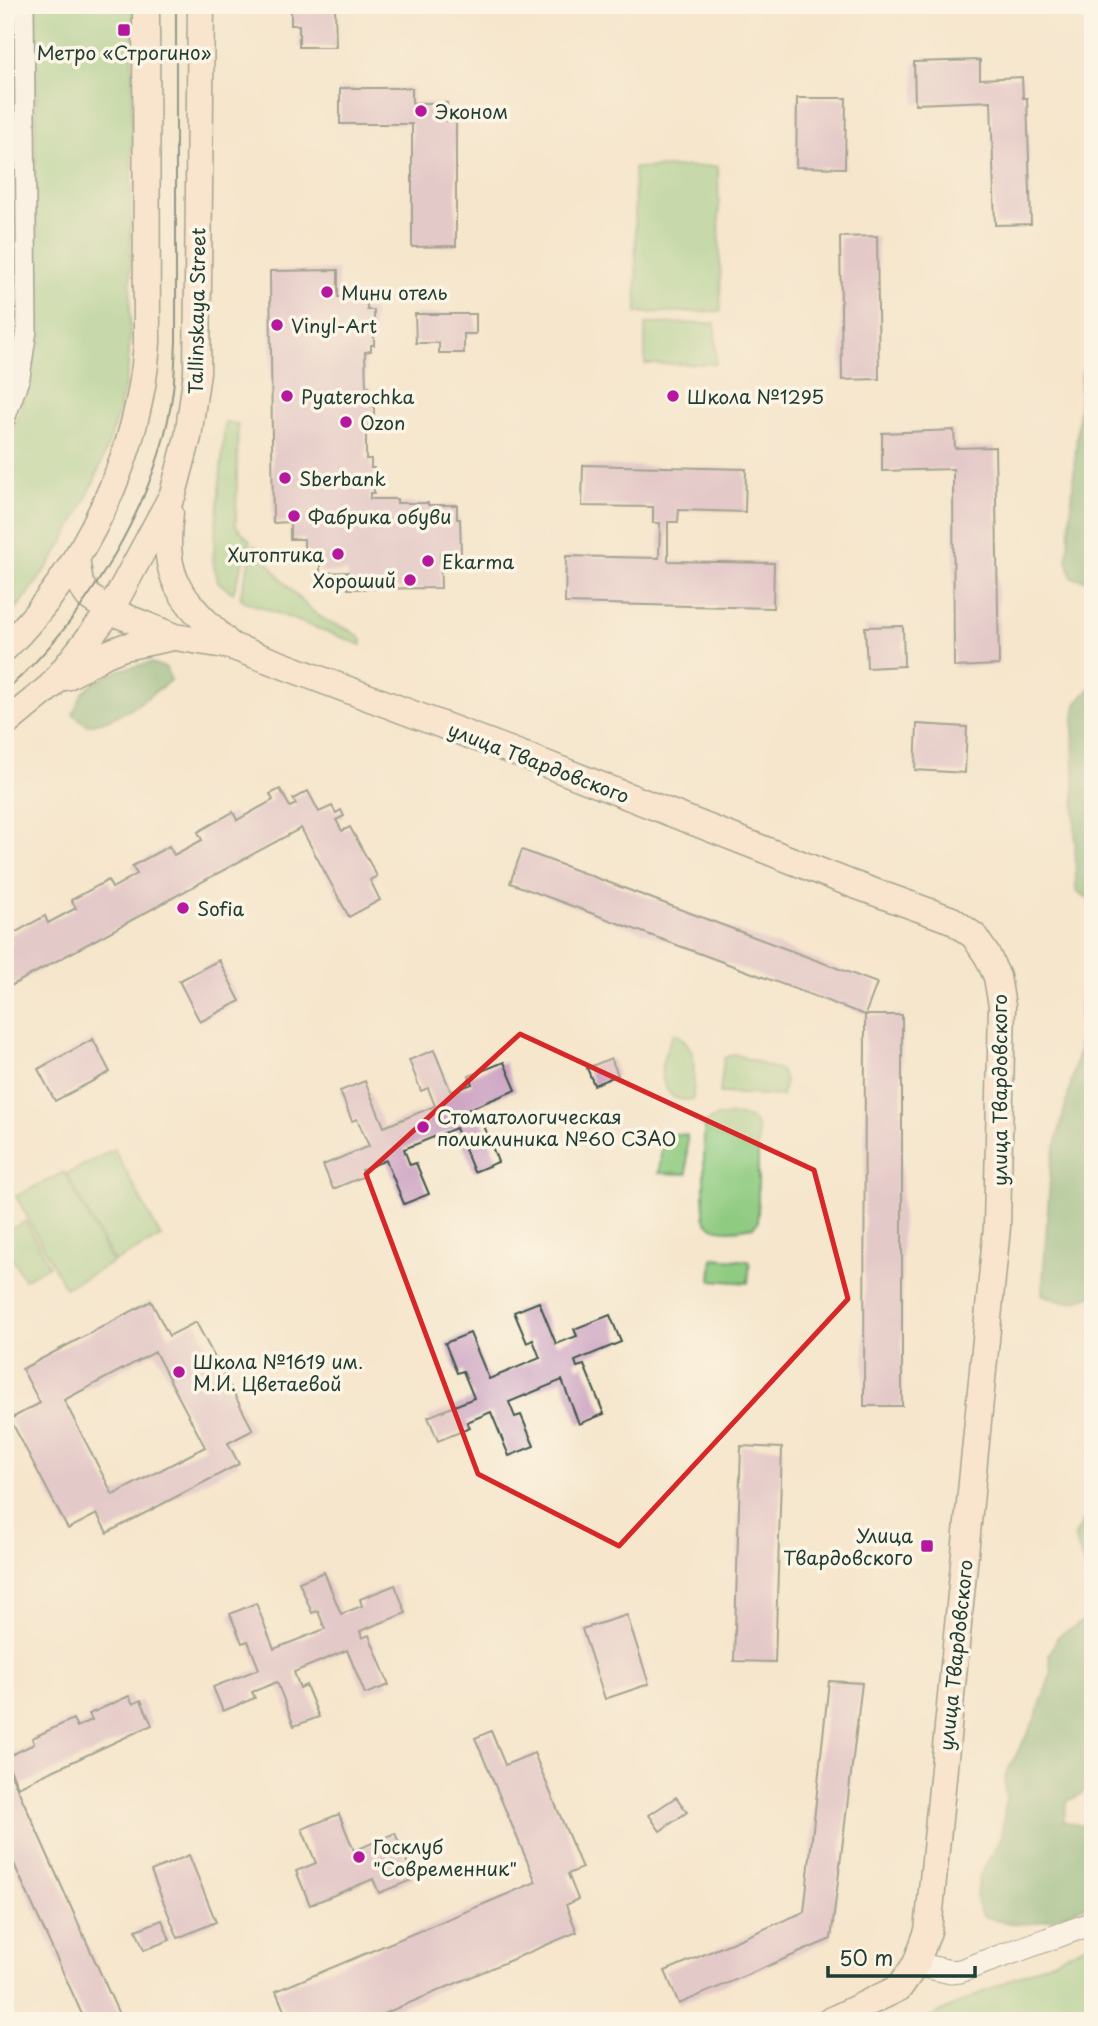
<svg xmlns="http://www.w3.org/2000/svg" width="1098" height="2026" font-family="'Playpen Sans',sans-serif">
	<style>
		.green { fill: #8fcb81; stroke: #57845a; stroke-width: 2 }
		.forest { fill: #73af6f; stroke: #497652; stroke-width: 2 }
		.building { fill: #cda6c4; fill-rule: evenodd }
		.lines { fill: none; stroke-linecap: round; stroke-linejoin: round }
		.minor-casing { stroke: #3f564b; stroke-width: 22 }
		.tertiary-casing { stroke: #3f564b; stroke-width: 25 }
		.secondary-casing { stroke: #3f564b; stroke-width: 29 }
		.minor { stroke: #fff; stroke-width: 19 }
		.tertiary { stroke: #fff; stroke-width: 23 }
		.secondary { stroke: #fde4d1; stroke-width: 26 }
		.tram { stroke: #1f3d34; stroke-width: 2 }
		.marked { fill: none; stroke: #d62828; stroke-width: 5; stroke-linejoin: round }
		.poi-dot { fill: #b5179e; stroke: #fcf5e5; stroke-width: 2.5 }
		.labels { text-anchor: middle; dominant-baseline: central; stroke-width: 7; stroke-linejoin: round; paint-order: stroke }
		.poi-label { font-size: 19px; fill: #1f3d34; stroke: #fcf5e5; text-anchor: start }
		.street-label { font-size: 19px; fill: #1f3d34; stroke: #fcf5e5 }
	</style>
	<rect width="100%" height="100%" fill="#fcf5e5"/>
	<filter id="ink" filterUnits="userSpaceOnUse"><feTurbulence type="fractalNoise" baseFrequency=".0143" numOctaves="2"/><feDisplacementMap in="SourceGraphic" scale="14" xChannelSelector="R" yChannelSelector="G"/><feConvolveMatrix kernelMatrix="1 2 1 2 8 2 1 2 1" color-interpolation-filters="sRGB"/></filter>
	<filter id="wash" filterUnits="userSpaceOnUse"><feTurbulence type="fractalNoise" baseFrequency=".00686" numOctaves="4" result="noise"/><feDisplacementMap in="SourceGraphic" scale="28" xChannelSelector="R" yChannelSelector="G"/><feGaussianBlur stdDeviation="1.57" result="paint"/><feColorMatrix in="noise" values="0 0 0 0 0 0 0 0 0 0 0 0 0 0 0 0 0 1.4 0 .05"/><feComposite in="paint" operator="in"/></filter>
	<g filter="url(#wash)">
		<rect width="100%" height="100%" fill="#f5e6cc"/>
		<g class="green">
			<path d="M35,5h98l-3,328c-1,15 -1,32 -4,47 -19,89 -60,174 -121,241v-168l24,-70 7,-50z"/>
			<path d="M718,166l3,145 -84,2 -3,-145z"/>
			<path d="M715,323l1,41h-71v-40z"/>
			<path d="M225,423l13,1 -2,102 14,15 -17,52 -15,-11 -5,-21z"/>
			<path d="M254,545c20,24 40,53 65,71 13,10 33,11 43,24v5l-118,-44 -4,-4z"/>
			<path d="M674,1033c27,13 19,40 19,66l-10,1 -10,-3c-20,-20 -10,-41 1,-64z"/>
			<path d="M735,1054l46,17 4,9 -3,16 -62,-3 4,-35z"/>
			<path d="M717,1116c16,0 35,-5 41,13v93l-5,5c-15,3 -43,8 -49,-10v-90l3,-5z"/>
			<path d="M675,1134l12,1v39l-28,-1 3,-27z"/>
			<path d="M114,1149l47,88 -47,25 -47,-88z"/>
			<path d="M64,1172l48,91 -47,25 -49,-92z"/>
			<path d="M26,1221l23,45 -25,14 -19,-35v-13z"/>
			<path d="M713,1258l37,3 -2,22 -37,-3z"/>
			<path d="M1093,1942v79h-172z"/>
		</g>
		<g class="forest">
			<path d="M1093,368v213l-21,-3 -5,-19 15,-187z"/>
			<path d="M151,663l15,5 5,12c-24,18 -54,42 -84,45l-14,-11c3,-6 6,-15 10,-21 16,-19 44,-26 68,-30z"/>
			<path d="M1093,685v215h-1l-16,-9 -3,-167 3,-20z"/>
			<path d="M1093,986v309c-22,9 -31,9 -51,-1l9,-129 28,-115 3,-60z"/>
			<path d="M1084,1519l9,1v70l-19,-53z"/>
			<path d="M1093,1615v96l-7,22c7,17 12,45 -3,59 -4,4 -11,7 -15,9l-5,20 20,5 10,-5v81c-44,17 -65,32 -112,13l-5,-19 4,-21 21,-37 5,-40 -2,-20 31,-59 16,-45 -2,-19 9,-19z"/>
		</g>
		<g id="blocks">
			<g class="building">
				<path d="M291,5h44l1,42h-37v-22h-8z"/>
				<path d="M980,60v19l42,-2 1,21h4l4,126 -36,1 -4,-124 -76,3 -1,-42z"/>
				<path d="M340,88h72v15h35v18h9v125l-44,1v-123h-72z"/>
				<path d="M797,98h49l-1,70 -49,-1z"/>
				<path d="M877,236l2,143 -37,1 -2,-143z"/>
				<path d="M338,270v27h29v13h7v35h-3v6l-6,1 1,34h3l1,8h4v24h-4v8h-4v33h5v9h3v25h-4v6h27v4h31v2h29v14h3l1,33 -21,1 1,35 -93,1v-17l-28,1v-18h-16v-16h-14v-17l-17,1 -3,-252z"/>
				<path d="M415,314h61v20h-12v19h-25v-10h-23z"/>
				<path d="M954,430l1,18 40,-1 4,218 -45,2 -1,-198 -71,2v-38z"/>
				<path d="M583,465l163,4 -1,43 -66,-2 -1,12h-10v39l106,2 -1,45 -208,-5 1,-47 93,2 1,-35h-7v-16l-71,-1z"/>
				<path d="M903,626l1,40 -37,2 -2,-41z"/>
				<path d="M917,724l50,3 -2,46 -50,-3z"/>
				<path d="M280,789l10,18 6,-3 -3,-5 15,-8 11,21 13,-6 4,7 5,-3 3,6 -8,4 6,11 8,-4 27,49 -7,4 10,20 -31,17 -48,-89 -296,161v-41l8,-5 -4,-7 36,-20 3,7 28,-15 -5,-8 37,-20 4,8 25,-14 -5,-8 37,-20 5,9 28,-15 -4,-8 35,-20 4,8 36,-20 -3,-6z"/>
				<path d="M522,850l355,133 -12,32 -355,-132z"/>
				<path d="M219,960l21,41 -40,21 -21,-41z"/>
				<path d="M865,1015h37v391h-38z"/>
				<path d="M93,1039l17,33 -55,29 -17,-32z"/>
				<path d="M434,1050l17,42 21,-8 -3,-8 35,-14 12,28 -47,19 3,6 7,-2 19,49 -24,10 -18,-44 -52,21 6,16 6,-2 13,31 -25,10 -18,-44 -24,10 3,6 -32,13 -10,-24 46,-19 -12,-27 -5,2 -12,-30 25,-10 19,46 51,-21 -7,-18 -7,3 -12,-31z"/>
				<path d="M611,1058l7,17 -24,10 -7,-17z"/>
				<path d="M151,1301l18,35 27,-14 57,108 -25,13 11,21 -132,69 -10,-19 -29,15 -58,-110 30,-16 -18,-34zM155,1352l50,95 -92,48 -49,-95z"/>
				<path d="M539,1302l17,42 21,-8 -3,-7 36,-14 11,27 -46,19 2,6 7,-2 20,49 -25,10 -17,-44 -53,22 6,15 6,-2 13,31 -25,10 -18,-44 -24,10 3,6 -32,13 -10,-24 46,-19 -11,-27 -6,2 -12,-30 25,-10 19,46 51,-21 -7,-18 -6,3 -13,-31z"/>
				<path d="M741,1446l41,2 -7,214 -41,-1z"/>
				<path d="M324,1572l17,42 21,-8 -2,-7 35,-14 11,28 -46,18 2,7 7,-3 20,50 -24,9 -18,-44 -53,22 6,16 6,-3 13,32 -25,9 -17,-44 -25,10 3,6 -32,13 -10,-24 46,-18 -11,-28 -6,2 -12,-29 26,-11 18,46 51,-20 -7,-18 -6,2 -13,-31z"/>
				<path d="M627,1615l22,69 -44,15 -23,-70z"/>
				<path d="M829,1681l33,2 -31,256 -152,65 -14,-33 139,-59z"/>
				<path d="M129,1696l4,8 8,-4 11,25 -134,62 -13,-29 29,-14 -2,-6 41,-19 4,8 15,-7 -3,-6z"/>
				<path d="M491,1731l14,34 29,-12 48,115 -14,6 10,25 -12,6 11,27 -210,89h-89l-2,-4 9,-4 -9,-22 260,-109 -61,-144z"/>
				<path d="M9,1770l27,59 86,192h-37l-80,-177v-72z"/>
				<path d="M676,1797l11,15 -27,19 -11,-16z"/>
				<path d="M339,1814l15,37 41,-18 19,46 -35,14 -6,-14 -63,26 -14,-34 20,-8 -14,-34z"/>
				<path d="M189,1855l27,67 -38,16 -27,-67z"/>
				<path d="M162,1920l8,20 -26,10 -8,-20z"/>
			</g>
		</g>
	</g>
	<g filter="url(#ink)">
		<use href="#blocks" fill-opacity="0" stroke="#3f564b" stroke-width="2"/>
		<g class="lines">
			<defs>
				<path id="minor" d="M5,419l15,-42 7,-47 -3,-325"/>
				<path id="tertiary" d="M916,1964l35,8 9,-1 133,-48"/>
				<g id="secondary">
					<path d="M170,513c-9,70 13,87 61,133"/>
					<path d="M76,558l4,26 9,13 21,14 65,26 56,9 302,113 319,125 100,36 22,16 14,21 9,20 5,29 -5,221 -69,704 -12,33 -17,24 -69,33"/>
					<path d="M5,648c80,-79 135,-194 142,-305l-1,-338"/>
					<path d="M66,677l40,-23 18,-7 49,-10"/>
					<path d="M5,724l46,-38 59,-75 63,-117 15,-57 9,-65 4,-367"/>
				</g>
			</defs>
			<use href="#minor" class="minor-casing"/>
			<use href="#tertiary" class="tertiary-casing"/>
			<use href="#secondary" class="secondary-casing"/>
			<use href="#minor" class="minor"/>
			<use href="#tertiary" class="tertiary"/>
			<use href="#secondary" class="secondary"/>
			<path class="tram" d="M5,691c81,-71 155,-193 168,-301 2,-16 2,-32 3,-48v-337"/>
		</g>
	</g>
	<path d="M0 0H1098V2026H0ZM520,1034l294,136 34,129 -229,247 -141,-72 -112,-300z" fill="#f5e6cc" fill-opacity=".55" fill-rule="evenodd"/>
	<path class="marked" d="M520,1034l294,136 34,129 -229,247 -141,-72 -112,-300z"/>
	<g class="poi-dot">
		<rect x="117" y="23" width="14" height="14" rx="3.5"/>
		<circle cx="421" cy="111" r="7"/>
		<circle cx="327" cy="292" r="7"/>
		<circle cx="277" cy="325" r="7"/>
		<circle cx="287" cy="396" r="7"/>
		<circle cx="673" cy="396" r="7"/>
		<circle cx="346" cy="422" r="7"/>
		<circle cx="285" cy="478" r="7"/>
		<circle cx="294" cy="516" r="7"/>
		<circle cx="338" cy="554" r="7"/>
		<circle cx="428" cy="561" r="7"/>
		<circle cx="410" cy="580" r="7"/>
		<circle cx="183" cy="908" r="7"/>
		<circle cx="423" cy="1127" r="7"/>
		<circle cx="179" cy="1372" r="7"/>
		<rect x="920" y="1539" width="14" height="14" rx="3.5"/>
		<circle cx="359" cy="1857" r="7"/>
	</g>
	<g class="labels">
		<g class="poi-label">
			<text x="124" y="52" text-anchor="middle">Метро «Строгино»</text>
			<text x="435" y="111">Эконом</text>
			<text x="341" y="292">Мини отель</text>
			<text x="291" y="325">Vinyl-Art</text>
			<text x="301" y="396">Pyaterochka</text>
			<text x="687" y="396">Школа №1295</text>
			<text x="360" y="422">Ozon</text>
			<text x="299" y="478">Sberbank</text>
			<text x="308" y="516">Фабрика обуви</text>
			<text x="324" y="554" text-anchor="end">Хитоптика</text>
			<text x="442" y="561">Ekarma</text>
			<text x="396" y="580" text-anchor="end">Хороший</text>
			<text x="197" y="908">Sofia</text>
			<text x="437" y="1116">Стоматологическая<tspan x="437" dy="22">поликлиника №60 СЗАО</tspan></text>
			<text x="193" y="1361">Школа №1619 им.<tspan x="193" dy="22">М.И. Цветаевой</tspan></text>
			<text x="913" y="1535" text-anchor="end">Улица<tspan x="913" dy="22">Твардовского</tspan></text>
			<text x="373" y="1846">Госклуб<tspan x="373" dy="22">"Современник"</tspan></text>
		</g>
		<g class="street-label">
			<text transform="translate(196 311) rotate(-89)">Tallinskaya Street</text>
			<text transform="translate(539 762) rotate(21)">улица Твардовского</text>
			<text transform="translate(999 1090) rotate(-90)">улица Твардовского</text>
			<text transform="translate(955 1655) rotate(-84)">улица Твардовского</text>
		</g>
	</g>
	<rect width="1098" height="2026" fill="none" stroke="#fcf5e5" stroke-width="28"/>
	<path d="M828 1966v10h147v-10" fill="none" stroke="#1f3d34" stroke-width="3.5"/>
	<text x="839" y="1966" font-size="21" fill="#1f3d34" stroke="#fcf5e5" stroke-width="5" paint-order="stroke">50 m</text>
</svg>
